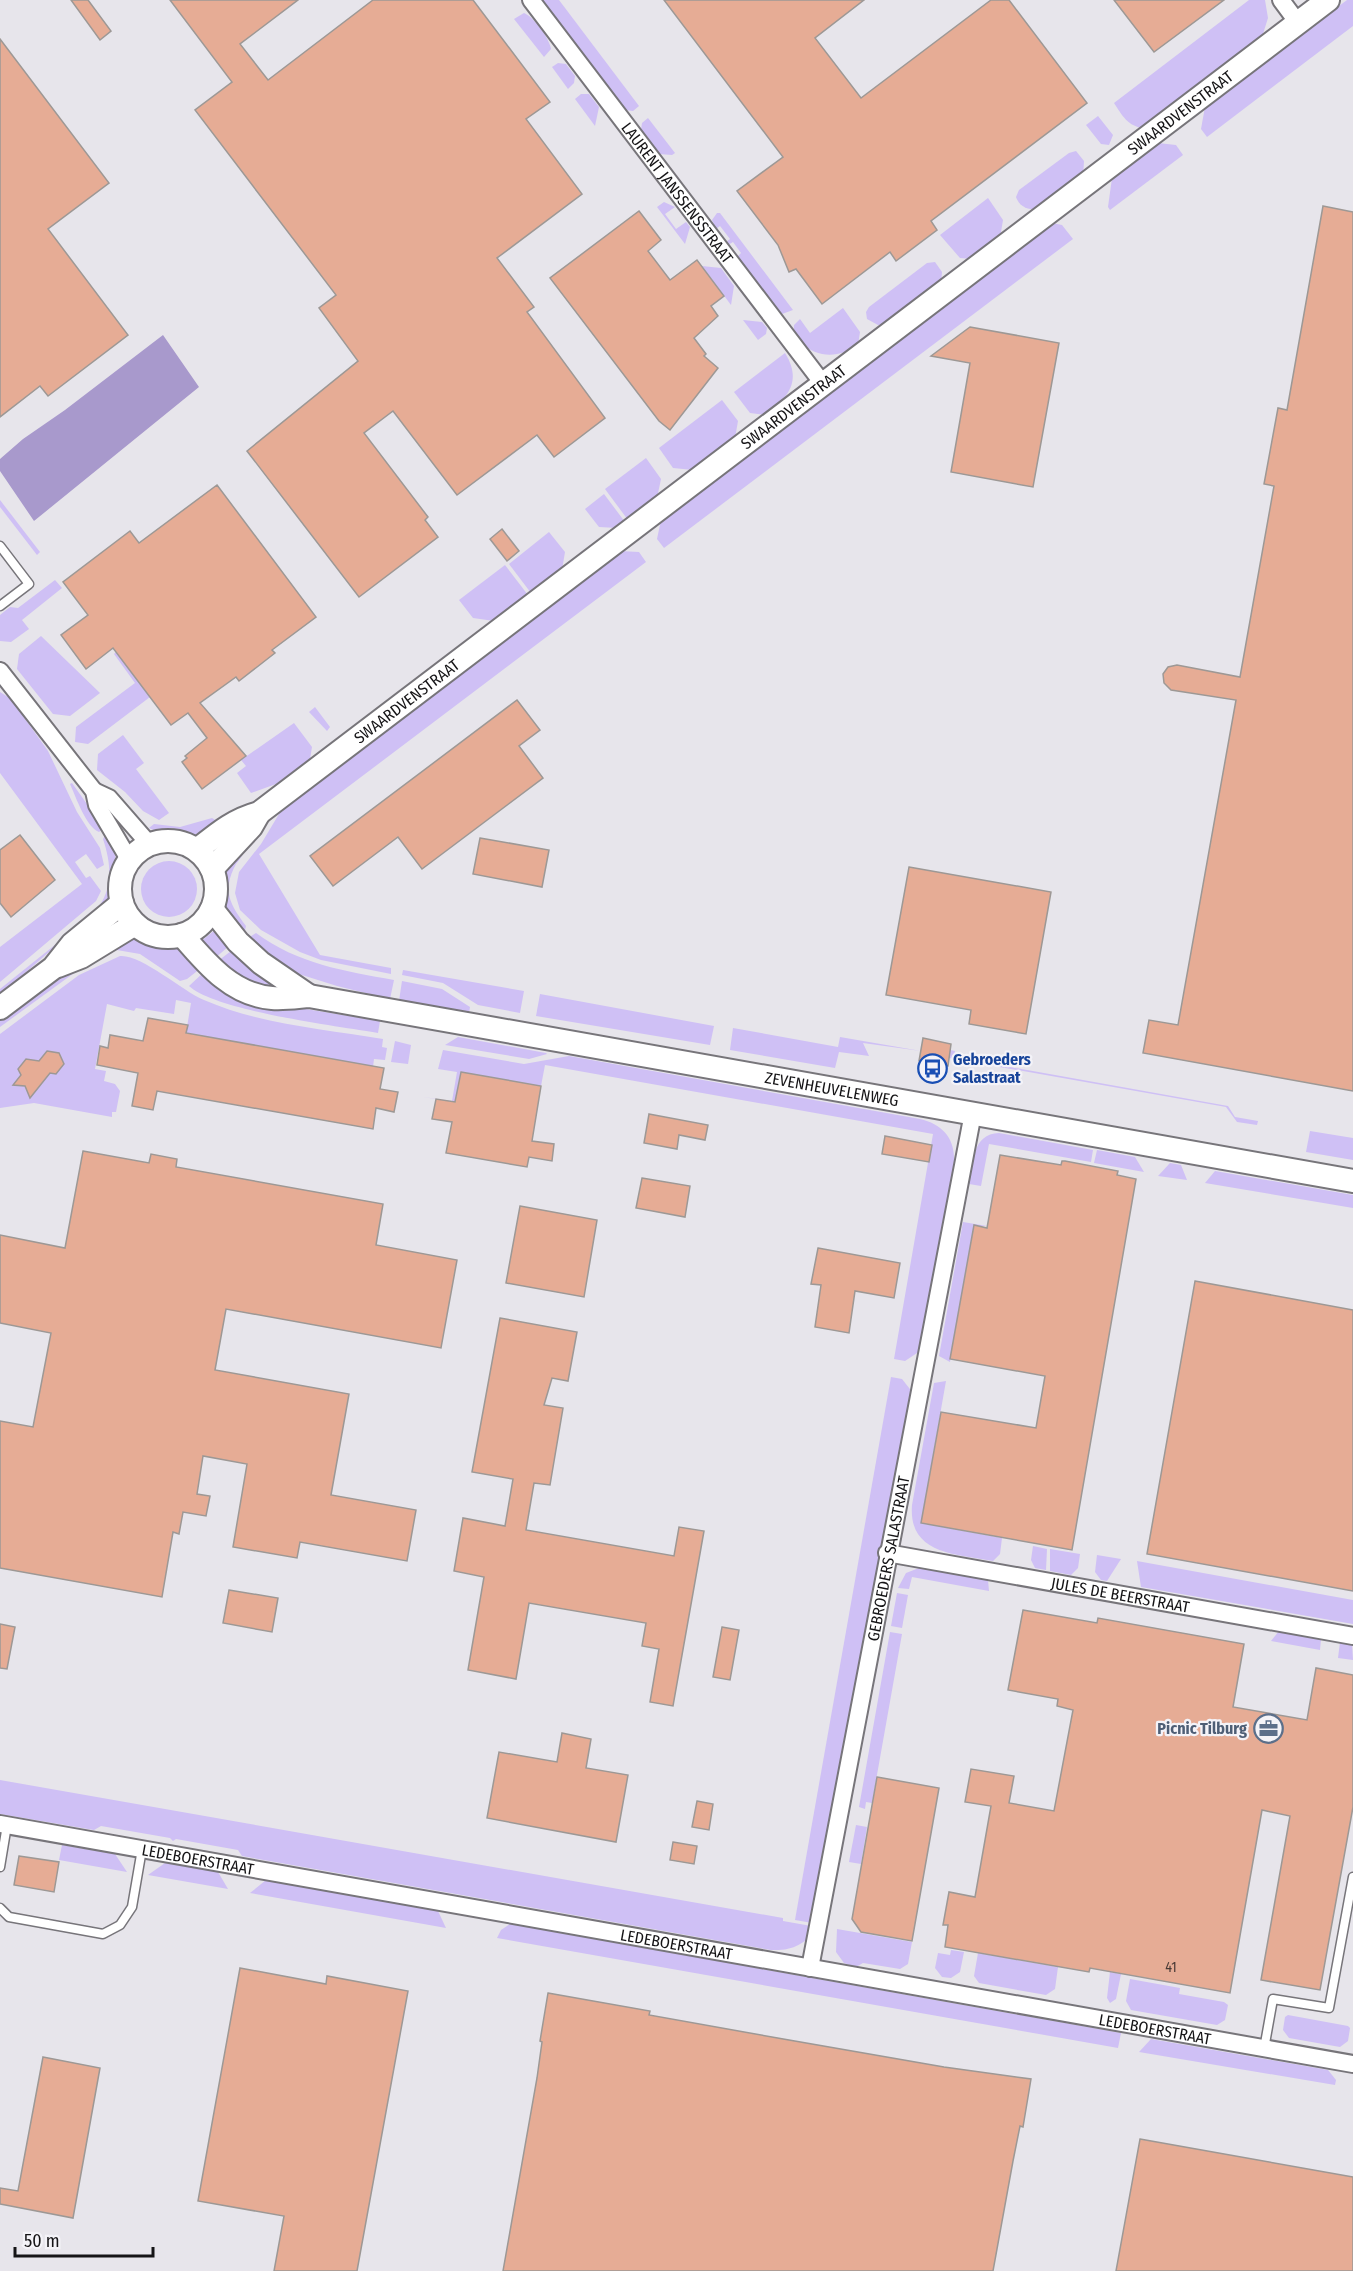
<svg xmlns="http://www.w3.org/2000/svg" width="1353" height="2271" font-family="'Fira Sans Condensed',sans-serif">
	<style>
		.green { fill: #cfc0f5 }
		.forest { fill: #a899cc }
		.building { fill: #e6ac95; stroke: #9d9895; stroke-width: 1.5 }
		.lines { fill: none; stroke-linecap: round; stroke-linejoin: round }
		.lane-casing { stroke: #77757a; stroke-width: 11 }
		.street-casing { stroke: #77757a; stroke-width: 20 }
		.secondary-casing { stroke: #77757a; stroke-width: 26 }
		.lane { stroke: #fff; stroke-width: 8 }
		.street { stroke: #fff; stroke-width: 16 }
		.secondary { stroke: #fff; stroke-width: 22 }
		.labels { text-anchor: middle; dominant-baseline: central; stroke-width: 4.5; stroke-linejoin: round; paint-order: stroke }
		.number-label { font-size: 14px; fill: #493a36 }
		.street-label { font-size: 16px; fill: #151416; stroke: #f4f3f8 }
		.transit-label { font-size: 16px; font-weight: bold; fill: #164399; stroke: #f4f3f8; text-anchor: start }
		.service-label { font-size: 16px; font-weight: bold; fill: #4e5e75; stroke: #f4f3f8; text-anchor: end }
	</style>
	<rect width="100%" height="100%" fill="#e7e5eb"/>
	<g class="green">
		<path d="M542,0h17l80,106 -6,5 -8,-1z"/>
		<path d="M1249,0h16l3,18 -6,19 -118,91c-16,-1 -22,-13 -30,-25z"/>
		<path d="M1347,0h6v26l-146,111 -6,-8 4,-22z"/>
		<path d="M524,13c10,4 25,25 27,36l-7,8 -30,-38z"/>
		<path d="M558,63l8,1 9,12 -1,7 -6,6 -16,-22z"/>
		<path d="M581,94h8l10,13 -4,19 -20,-27z"/>
		<path d="M1098,116l15,19 -4,10 -8,-1 -15,-19z"/>
		<path d="M648,118l27,35 -3,2 -13,-1 -18,-24 1,-7z"/>
		<path d="M1158,143l18,2 7,10 -73,55 -2,-3 4,-29z"/>
		<path d="M1076,151l8,10 -1,15 -47,33c-9,1 -17,-3 -20,-12l3,-7 50,-37z"/>
		<path d="M988,198l15,22 -3,18 -28,21 -12,-1 -20,-23z"/>
		<path d="M664,202l11,5 -10,7 11,15 10,-7 4,5 -5,17 -28,-37z"/>
		<path d="M717,213h3l73,97 -11,4 -4,-3 -41,-54 4,-4 -8,-11 -5,3 -2,-3 4,-3 -10,-13 -4,3 -4,-9z"/>
		<path d="M1052,223l10,2 11,14 -409,309 -7,-9 4,-19z"/>
		<path d="M935,262l7,10 -1,11 -54,41 -9,1 -11,-6 -1,-7 3,-5 58,-44z"/>
		<path d="M702,266l19,2 13,18 -3,19z"/>
		<path d="M843,308l17,24 -2,13c-18,13 -41,14 -57,-3 -4,-6 -8,-10 -7,-17l6,-6 10,14z"/>
		<path d="M743,320l19,2 5,6 -1,6 -8,6z"/>
		<path d="M785,353c18,29 2,45 -20,62l-15,-2 -16,-21z"/>
		<path d="M722,400l16,21 -3,17 -42,32 -20,-2 -14,-20z"/>
		<path d="M646,458l15,21 -4,19 -29,22 -23,-31z"/>
		<path d="M604,494l21,28 -8,6 -18,-1 -14,-18z"/>
		<path d="M0,500l40,52 -3,3 -37,-48z"/>
		<path d="M549,532l16,20 -3,18 -31,23 -22,-29z"/>
		<path d="M620,551l19,1 7,10 -387,292 61,101 71,13v6l-70,-14 -21,-8 -39,-22 -21,-20 -5,-17 4,-21 22,-28 21,-35z"/>
		<path d="M505,565l23,30 -34,26 -21,-3 -14,-18z"/>
		<path d="M55,580l7,8 -40,32 7,9 -18,13 -11,-1v-26l10,-8 8,1z"/>
		<path d="M41,636l59,57 -30,23 -17,-2 -36,-45 2,-15z"/>
		<path d="M116,652l34,45 -62,47 -13,-2 1,-15 59,-44 -21,-29z"/>
		<path d="M0,692l11,7 37,52 29,61 23,36 4,17 -7,4 -11,-15 -11,8 11,16 4,-2 11,15 -5,10 -96,81v-35l82,-63 -82,-111z"/>
		<path d="M315,707l15,20 -3,4 -18,-19z"/>
		<path d="M294,723l18,24 -2,12 -34,25 -25,9 -14,-20 9,-7 -5,-6z"/>
		<path d="M123,735l21,28 -8,6 33,44 -10,7 -16,-9 -18,-19 -28,-22 1,-16z"/>
		<path d="M72,783l32,45 -5,4c-13,-5 -23,-35 -29,-48z"/>
		<path d="M212,818l8,5c-24,15 -43,18 -71,5l5,-4 26,3z"/>
		<path d="M107,832c12,23 11,41 5,66l-16,12c18,-21 15,-47 7,-71z"/>
		<path d="M243,847c2,8 -3,11 -7,17 -15,28 -5,41 10,62l-2,9 -21,-26v-6l2,-34z"/>
		<circle cx="169" cy="889" r="28"/>
		<path d="M81,924l-81,71v-6z"/>
		<path d="M215,930l14,16 -15,13 -14,-17z"/>
		<path d="M256,933c42,31 88,38 138,47l-4,19 -53,-13 -51,-16 -41,-30z"/>
		<path d="M136,936l39,11 26,21 -14,11 -7,2 -40,-27 -29,-5z"/>
		<path d="M235,948l41,38 -6,5 -56,-27z"/>
		<path d="M120,956c21,-2 61,34 84,44 55,24 120,29 179,39l-1,8 5,1 -2,12 -11,-1 -1,8 -187,-34 5,-30 -15,-3 -2,14 -38,-6 -2,3 -27,-7 -12,65 11,2 -2,10 11,3 5,7 -4,21h-4v5l-78,-14 -34,5v-74l79,-59z"/>
		<path d="M85,965l-85,62v-6l77,-54z"/>
		<path d="M403,970l121,21 -4,22 -42,-8 -35,-22 -41,-8z"/>
		<path d="M204,972l83,34 93,15 -2,12c-40,-7 -162,-22 -189,-47z"/>
		<path d="M402,981l40,8 28,18 -1,6 -70,-12z"/>
		<path d="M540,994l174,32 -4,19 -174,-29z"/>
		<path d="M733,1028l105,19 2,-10 81,14 -58,-8 6,13 -30,-4 -4,16 -105,-18z"/>
		<path d="M458,1037l88,16 1,1 -18,5 -84,-14z"/>
		<path d="M395,1041l16,4 -3,19 -17,-2z"/>
		<path d="M443,1050l81,14 45,-8 351,63c22,5 35,19 34,42l-34,190 -15,10 -11,-2 39,-225 -388,-69 -4,21 -80,-14 -6,30 -32,-5 29,4 5,-29 -19,-3z"/>
		<path d="M950,1050l5,1 -1,6 274,49 7,11 23,4 -1,4 -20,-3 -11,-15 -277,-49z"/>
		<path d="M1310,1131l43,7v22l-47,-8z"/>
		<path d="M999,1133l94,17 -2,12 -102,-18 -8,42 -12,-2c4,-21 3,-50 30,-51z"/>
		<path d="M1097,1150l38,7 9,15 -50,-9z"/>
		<path d="M1170,1163l11,2 6,15 -29,-4z"/>
		<path d="M1215,1171l138,24v13l-148,-25z"/>
		<path d="M963,1222l24,4h-13l-24,136 -11,-6z"/>
		<path d="M891,1377l11,2 11,14 -95,531 -23,-4z"/>
		<path d="M946,1381l-25,142 81,15 -2,16 -7,7c-36,-7 -85,-6 -81,-56l22,-122z"/>
		<path d="M1033,1546l14,3 -1,21 -11,-2 -4,-8z"/>
		<path d="M1050,1549l30,5 -2,14 -7,7 -21,-4z"/>
		<path d="M1097,1555l24,4 -14,22 -6,-1 -6,-8z"/>
		<path d="M1137,1561l216,39v24l-212,-37z"/>
		<path d="M919,1568l69,12 1,11 -77,-14 -3,12 -11,-1 8,-15z"/>
		<path d="M897,1593l11,2 -6,33 -11,-2z"/>
		<path d="M1279,1631l42,8 -1,11 -49,-9z"/>
		<path d="M890,1632l12,2 -30,169 -6,-1 -1,7 -6,-2z"/>
		<path d="M1340,1642l12,2 1,16 -15,-2z"/>
		<path d="M0,1780l783,138v3l34,6c-12,18 -25,24 -46,23l-529,-94 -4,-6 -62,-11 -3,2 -3,-3 -69,-12 -7,4 -94,-16z"/>
		<path d="M856,1825l11,2 -6,37 -12,-2z"/>
		<path d="M62,1845l53,9 12,18 -68,-12z"/>
		<path d="M165,1863l53,9 10,17 -80,-14z"/>
		<path d="M266,1880l172,31 8,17 -196,-35z"/>
		<path d="M510,1924l611,109 -3,15 -621,-110 4,-8z"/>
		<path d="M837,1929l75,13 -4,22 -8,5 -37,-6 -7,4 -12,-4 -8,-11z"/>
		<path d="M951,1950l13,2 -4,20 -9,6 -9,-1 -7,-9 3,-15 12,2z"/>
		<path d="M978,1953l80,14 -3,22 -9,6 -67,-12 -5,-7z"/>
		<path d="M1110,1972l11,2 -5,25 -6,4 -3,-5z"/>
		<path d="M1130,1979l50,9 -1,6 45,8 4,3 -3,15 -8,5 -86,-15 -5,-9z"/>
		<path d="M1288,2015l60,11 2,2 -2,13 -8,6 -51,-9 -6,-8 2,-13z"/>
		<path d="M1151,2039l177,31 8,10 -1,5 -196,-33z"/>
	</g>
	<path class="forest" d="M163,335l36,52 -165,134 -34,-50v-12l23,-20 42,-29z"/>
	<g class="building">
		<path d="M71,0h17l23,31 -11,9z"/>
		<path d="M170,0h128l-58,44 28,36 105,-80h100l77,102 -24,17 56,75 -85,64 37,49 -7,5 78,106 -51,39 -17,-22 -80,60 -64,-84 -29,22 64,84 -3,3 13,17 -79,60 -112,-146 111,-90 -39,-53 17,-13 -141,-185 37,-28z"/>
		<path d="M664,0h200l-49,38 46,60 130,-98h18l78,103 -156,118 6,9 -41,31 -6,-9 -68,52 -26,-35 -7,3 -11,-27 -41,-54 46,-34z"/>
		<path d="M1114,0h110l-70,52z"/>
		<path d="M0,39l109,144 -61,46 80,106 -80,61 -8,-10 -40,31z"/>
		<path d="M1323,206l30,6v879l-210,-38 6,-33 29,5 58,-325 -65,-10 -7,-7 -1,-9 5,-7 9,-2 63,12 34,-191 -10,-2 14,-76 9,2z"/>
		<path d="M639,211l22,29 -13,11 22,29 27,-20 27,36 -13,10 7,10 -24,22 12,16 -2,2 14,12 -48,62 -11,-9 -109,-143z"/>
		<path d="M970,327l89,16 -26,144 -82,-15 19,-109 -39,-7z"/>
		<path d="M217,485l99,132 -44,33 3,3 -36,28 -3,-4 -36,26 46,53 -44,33 -20,-27 5,-4 -2,-2 22,-18 -19,-25 -17,12 -58,-77 -27,21 -25,-34 27,-20 -25,-33 67,-51 9,12z"/>
		<path d="M502,529l17,22 -12,10 -17,-22z"/>
		<path d="M517,700l23,30 -21,16 24,32 -121,91 -24,-32 -65,49 -23,-30z"/>
		<path d="M20,835l35,45 -44,37 -11,-14v-53z"/>
		<path d="M480,838l69,12 -7,37 -69,-13z"/>
		<path d="M909,867l142,25 -25,142 -57,-10 2,-14 -85,-15z"/>
		<path d="M148,1018l40,7 -2,8 198,35 -4,21 18,3 -4,20 -18,-4 -3,21 -216,-38 -4,19 -21,-4 6,-33 -41,-8 3,-19 8,2 2,-13 33,6z"/>
		<path d="M923,1038l28,6 -3,22 -29,-5z"/>
		<path d="M47,1051l12,2 5,11 -8,10 -6,-1 -20,25 -5,-12 -12,-1 8,-10 -3,-6 8,-10 13,2z"/>
		<path d="M461,1072l80,14 -9,55 22,3 -2,17 -23,-4 -2,10 -81,-14 6,-31 -20,-3 4,-20 19,3z"/>
		<path d="M649,1114l59,11 -3,15 -26,-5 -2,14 -33,-6z"/>
		<path d="M885,1136l47,9 -3,17 -47,-8z"/>
		<path d="M83,1151l66,12 2,-9 26,5 -1,8 207,37 -7,41 81,15 -16,88 -215,-39 -11,61 134,24 -18,101 85,15 -9,51 -107,-19 -3,16 -64,-11 14,-83 -44,-8 -6,38 13,2 -4,20 -23,-4 -4,22 -6,-2 -11,65 -162,-29v-147l33,6 18,-94 -51,-10v-88l65,13z"/>
		<path d="M1000,1155l61,10 1,-4h3l53,10 -1,4 19,4 -64,371 -151,-27 20,-111 95,16 9,-52 -95,-17 24,-134 13,3z"/>
		<path d="M642,1178l48,8 -5,31 -49,-9z"/>
		<path d="M520,1206l77,14 -13,77 -78,-14z"/>
		<path d="M818,1248l82,15 -6,35 -39,-7 -6,42 -34,-6 6,-42 -10,-1z"/>
		<path d="M1195,1281l158,29v281l-206,-37z"/>
		<path d="M500,1318l77,14 -9,49 -16,-3 -8,27 19,3 -13,77 -16,-2 -8,47 148,26 5,-29 25,4 -31,175 -23,-4 9,-53 -17,-3 4,-23 -117,-20 -13,76 -48,-9 16,-93 -30,-6 9,-53 42,8 8,-47 -41,-7z"/>
		<path d="M229,1590l49,8 -6,34 -49,-9z"/>
		<path d="M1023,1610l74,13 1,-5 146,26 -11,63 74,13 9,-52 37,7v132l-33,183 -59,-10 29,-164 -28,-6 -32,183 -140,-25 -1,4 -144,-25 3,-22h-5l6,-33 26,5 16,-91 -26,-4 6,-33 43,7 -5,27 45,8 19,-101 -16,-4 1,-7 -50,-9z"/>
		<path d="M0,1624l15,3 -8,42 -7,-1z"/>
		<path d="M722,1627l17,3 -9,50 -17,-3z"/>
		<path d="M562,1733l29,6 -5,29 42,7 -12,67 -129,-24 12,-66 58,10z"/>
		<path d="M877,1777l62,11 -27,153 -51,-9 -9,-13z"/>
		<path d="M697,1801l16,3 -4,26 -17,-3z"/>
		<path d="M673,1842l24,4 -3,18 -24,-4z"/>
		<path d="M19,1856l40,6 -5,30 -40,-7z"/>
		<path d="M240,1968l86,16 1,-8 81,15 -51,280h-83l10,-55 -86,-15z"/>
		<path d="M548,1993l102,18 -1,4 140,25 155,27 87,12 -8,48 -3,-1 -7,35 -20,110h-490l34,-193 5,-36 -2,-1z"/>
		<path d="M43,2057l57,11 -27,150 -73,-14v-16l18,3z"/>
		<path d="M1140,2139l213,38v94h-237z"/>
	</g>
	<g class="lines">
		<defs>
			<g id="lane">
				<path d="M0,546l29,38 -29,22"/>
				<path d="M0,1867l7,-42"/>
				<path d="M0,1908l9,9 94,17 17,-9 12,-18 10,-58"/>
				<path d="M1264,2049l9,-50 56,9 24,-131"/>
			</g>
			<g id="street">
				<path id="s1" d="M531,0l293,385"/>
				<path d="M1281,0l17,23"/>
				<path d="M0,671l94,120 3,14 33,56"/>
				<path d="M94,791l15,7 41,47"/>
				<path id="s2" d="M887,1553l466,83"/>
				<path id="s3" d="M0,1824l1353,240"/>
				<path id="s4" d="M810,1968l163,-855"/>
			</g>
			<g id="secondary">
				<circle cx="168" cy="889" r="48"/>
				<path id="s5" d="M197,850c20,-16 36,-30 62,-37l1069,-813"/>
				<path d="M212,869l39,-42 8,-14"/>
				<path d="M212,909l26,33 23,21 48,33"/>
				<path id="s6" d="M182,935c24,28 50,60 90,63 12,1 25,-1 37,-2l1044,185"/>
				<path d="M58,966l23,-9 54,-33"/>
				<path d="M0,1008l53,-40 19,-24 50,-41"/>
			</g>
		</defs>
		<use href="#lane" class="lane-casing"/>
		<use href="#street" class="street-casing"/>
		<use href="#secondary" class="secondary-casing"/>
		<use href="#lane" class="lane"/>
		<use href="#street" class="street"/>
		<use href="#secondary" class="secondary"/>
	</g>
	<defs>
		<symbol id="bus-ring" viewBox="-11 -11 22 22"><circle r="9.5" fill="#f4f3f8" stroke="#1a4fb4" stroke-width="1.5"/><path d="M-5-6H5V4H4V6H2V4H-2V6H-4V4H-5ZM-3.5-4V0h7V-4ZM-3.5 1.2v1.5H-2V1.2ZM2 1.2v1.5H3.5V1.2Z" fill="#1a4fb4"/></symbol>
		<symbol id="office-ring" viewBox="-11 -11 22 22"><circle r="9.5" fill="#f4f3f8" stroke="#5c6f8a" stroke-width="1.5"/><path d="M-6-3h4V-5.5h4V-3h4V5H-6ZM-1-4.5V-3h2v-1.5ZM-6 0V1H6V0Z" fill="#5c6f8a"/></symbol>
	</defs>
	<g fill-rule="evenodd">
		<use href="#bus-ring" x="916" y="1052" width="33" height="33"/>
		<use href="#office-ring" x="1252" y="1712" width="33" height="33"/>
	</g>
	<g class="labels">
		<g class="number-label">
			<text x="1171" y="1967">41</text>
		</g>
		<g class="street-label">
			<text stroke="none"><textPath href="#s5" startOffset="1230">SWAARDVENSTRAAT</textPath></text>
			<text stroke="none"><textPath href="#s1" startOffset="242">LAURENT JANSSENSSTRAAT</textPath></text>
			<text stroke="none"><textPath href="#s5" startOffset="744">SWAARDVENSTRAAT</textPath></text>
			<text stroke="none"><textPath href="#s5" startOffset="258">SWAARDVENSTRAAT</textPath></text>
			<text stroke="none"><textPath href="#s6" startOffset="681">ZEVENHEUVELENWEG</textPath></text>
			<text stroke="none"><textPath href="#s4" startOffset="417">GEBROEDERS SALASTRAAT</textPath></text>
			<text stroke="none"><textPath href="#s2" startOffset="237">JULES DE BEERSTRAAT</textPath></text>
			<text stroke="none"><textPath href="#s3" startOffset="201">LEDEBOERSTRAAT</textPath></text>
			<text stroke="none"><textPath href="#s3" startOffset="687">LEDEBOERSTRAAT</textPath></text>
			<text stroke="none"><textPath href="#s3" startOffset="1173">LEDEBOERSTRAAT</textPath></text>
		</g>
		<g class="transit-label">
			<text x="953" y="1059">Gebroeders<tspan x="953" dy="18">Salastraat</tspan></text>
		</g>
		<g class="service-label">
			<text x="1247" y="1728">Picnic Tilburg</text>
		</g>
	</g>
	<path d="M15 2247v9h138v-9" fill="none" stroke="#151416" stroke-width="3"/>
	<text x="24" y="2247" font-size="18" fill="#151416" stroke="#f4f3f8" stroke-width="4.5" paint-order="stroke">50 m</text>
</svg>
